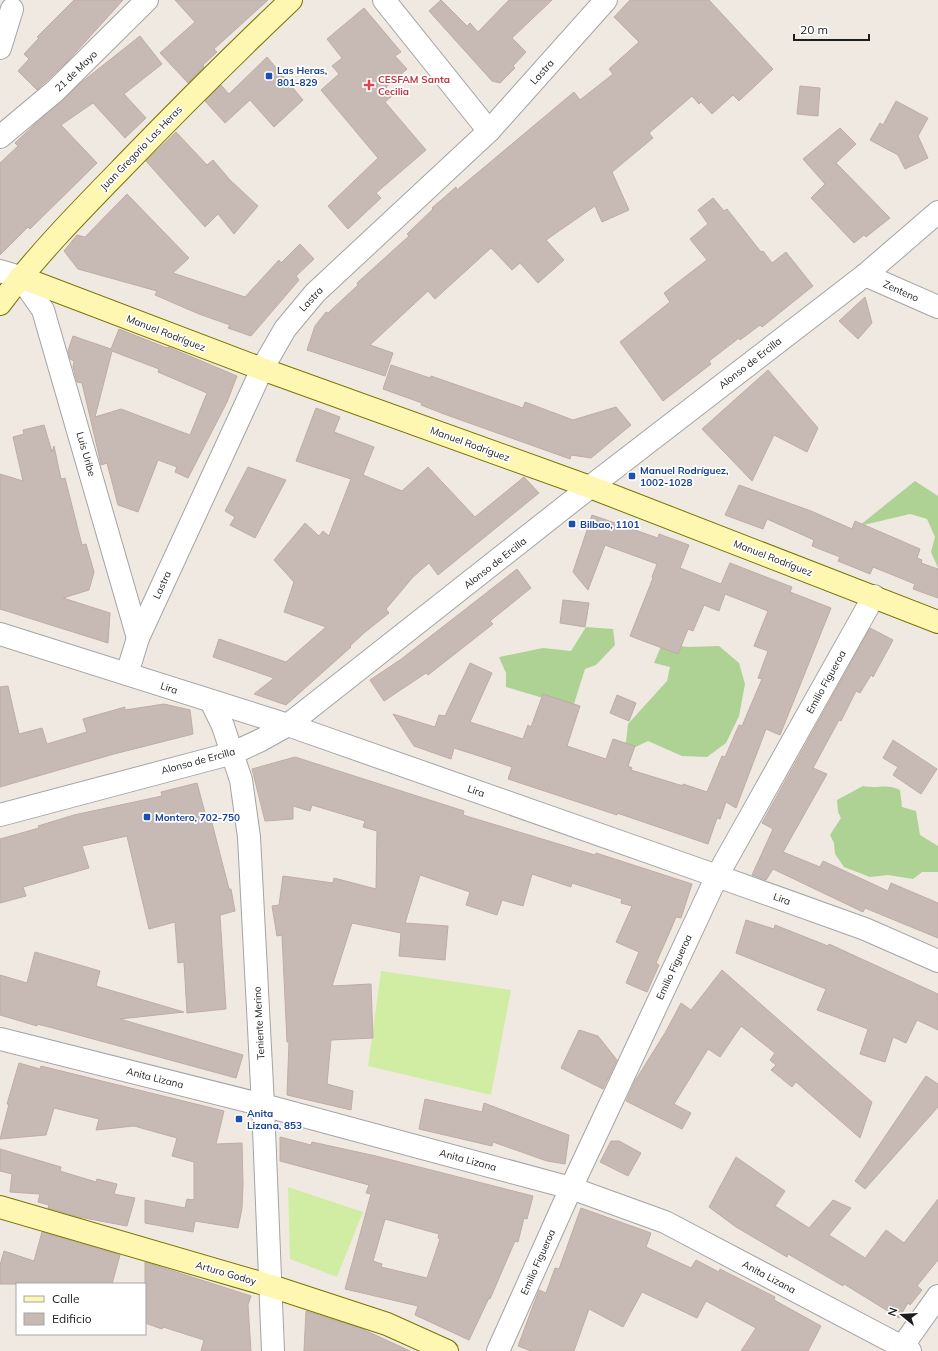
<svg xmlns="http://www.w3.org/2000/svg" width="938" height="1351" font-family="Mulish,sans-serif">
	<style>
		.grass { fill: #d1eda4 }
		.forest { fill: #aed194 }
		.building { fill: #c7bab5; stroke: #c1aca3; fill-rule: evenodd }
		.lines { fill: none; stroke-linecap: round; stroke-linejoin: round }
		.street-casing { stroke: #a4a4a4; stroke-width: 24 }
		.secondary-casing { stroke: #787400; stroke-width: 24 }
		.street { stroke: #fff; stroke-width: 22 }
		.secondary { stroke: #fdf7b1; stroke-width: 22 }
		.transit-dot { fill: #1a4fb4; stroke: #fff; stroke-width: 1.5 }
		.health-dot { fill: #e0444e; stroke: #fff; stroke-width: 1.5 }
		.labels { text-anchor: middle; dominant-baseline: central; stroke-width: 3.5; stroke-linejoin: round; paint-order: stroke }
		.transit-label { font-size: 10px; font-weight: bold; fill: #164399; stroke: #fff; text-anchor: start }
		.street-label { font-size: 10px; fill: #1d1d1d; stroke: #fff }
		.health-label { font-size: 10px; font-weight: bold; fill: #be3a42; stroke: #fff; text-anchor: start }
	</style>
	<rect width="100%" height="100%" fill="#efe9e2"/>
	<g class="grass">
		<path d="M381,971l130,19 -20,105 -123,-29z"/>
		<path d="M288,1187l75,25 -26,65 -47,-18z"/>
	</g>
	<g class="forest">
		<path d="M915,481l23,15v72l-7,-16 4,-15 -8,-18 -17,-5 -51,12z"/>
		<path d="M586,627l27,2 2,16 -19,20 -11,4 -12,38 -67,-20v-14l-7,-16 44,-9 28,3z"/>
		<path d="M662,644l27,3 30,-1 20,17 6,21 -6,32 -13,27 -19,14 -25,-1 -34,-15 -23,11 3,-28 39,-43 3,-14 -16,-4z"/>
		<path d="M863,786c16,3 23,-3 37,4l2,17 14,4 4,24 18,11v26h-16l-9,7 -25,-4 -18,2 -26,-10 -9,-13 -1,-11 -4,-8 11,-17 -3,-6 -1,-12z"/>
	</g>
	<g class="building">
		<path d="M74,0h49l-56,62 -30,28 -19,-19 11,-12 -5,-5 15,-16 -2,-1z"/>
		<path d="M175,0h93l-54,49 3,3 -14,13 1,2 -16,16 -28,-30 35,-31z"/>
		<path d="M441,0l26,26 3,-3 8,9 31,-32h43l-40,38 14,14 -13,14 2,2 -15,15 -8,-2 -63,-70z"/>
		<path d="M630,0h79l64,69 -34,32 -6,-6 -21,19 -11,-12 -2,2 -7,-8 -43,37 4,5 -41,34 17,38 -27,12 -7,-16 -49,34 18,20 -26,23 -18,-20 -8,7 -21,-22 -56,51 -7,-8 -58,54 23,8 -8,23 -78,-26 8,-24 11,-14 2,1 30,-28 -1,-2 52,-47 -2,-2 26,-25 -1,-1 24,-21 1,3 117,-98 6,8 33,-26 -4,-5 30,-27 -25,-25z"/>
		<path d="M364,8l37,44 -6,4 12,13 -21,18 7,8 -8,7 41,48 -50,43 5,5 -33,31 -20,-23 50,-48 -57,-68 18,-16 -7,-8 10,-8 -15,-19z"/>
		<path d="M140,36l22,28 -38,30 22,24 -21,20 -32,-35 -32,22 36,38 -67,66 -2,-2 -28,28v-92l18,-17 -3,-3 18,-17 45,-41z"/>
		<path d="M267,57l36,43 -29,27 -24,-27 -25,23 -20,-22 16,-16 8,9z"/>
		<path d="M800,86l20,2 -2,28 -21,-2z"/>
		<path d="M896,101l32,17 -10,18 10,22 -23,11 -7,-14 -28,-15 10,-17 3,2z"/>
		<path d="M840,128l16,16 -20,19 54,55 -24,19 -2,-2 -10,8 -43,-45 14,-14 -22,-25z"/>
		<path d="M176,132l31,33 6,-5 17,20 28,26 -24,28 -16,-20 -13,13 -59,-66z"/>
		<path d="M127,194l62,64 -16,15 72,24 34,-37 2,3 19,-19 14,15 -18,17 3,4 -48,56 -23,-8 2,-3 -31,-11 -44,-19 2,-4 -79,-22 -14,-18 13,-16 8,2z"/>
		<path d="M713,198l11,13 3,-2 34,43 2,-1 9,12 14,-11 27,34 -51,41 -2,-2 -20,15 -1,-2 -30,23 2,3 -48,37 -43,-59 50,-40 -6,-9 43,-33 -17,-21 18,-15 -10,-14z"/>
		<path d="M865,297l7,26 -14,16 -19,-18z"/>
		<path d="M119,329l48,19 1,-1 69,29 -10,26 -39,76 -13,-6 2,-5 -19,-7 -20,52 -20,-7 -11,-42 -6,2 -3,-14 -16,-68 -5,-1 -4,-15 1,-6 -4,-2 -2,-8 5,-15 38,13zM112,351l47,18 -1,3 49,21 -17,42 -69,-26 -26,8z"/>
		<path d="M391,365l39,13 1,-2 92,32 2,-6 48,18 43,-13 15,18 -40,33 -20,-3 -1,4 -126,-45 -23,-9 1,-2 -39,-14z"/>
		<path d="M768,370l50,58 -11,24 -33,-17 -22,46 -50,-52z"/>
		<path d="M316,408l24,9 -6,15 40,15 -11,28 39,16 26,-24 47,50 49,-40 15,16 -101,82 -9,-12 -16,14 -27,32 3,4 -25,20 -14,13 1,1 -65,58 -32,-11 20,-16 -61,-21 6,-18 67,23 40,-35 -42,-15 10,-30 -20,-22 31,-37 14,13 4,-5 6,5 22,-57 -55,-18z"/>
		<path d="M44,425l8,27 2,-6 7,33 4,-1 17,67 4,-1 8,28 -5,18 -26,8 47,15 -2,30 -108,-34v-135l23,7 -10,-44 11,-3 -1,-4z"/>
		<path d="M248,467l38,13 -31,58 -25,-13 5,-8 -10,-6z"/>
		<path d="M739,485l72,26 41,18 3,-8 65,28 -3,9 5,2 -1,3 17,6v29l-25,-9 2,-5 -42,-17 -3,7 -32,-13 2,-4 -28,-11 2,-6 -47,-21 -4,10 -38,-14z"/>
		<path d="M592,515l66,23 1,-4 30,11 -9,23 41,16 9,-21 62,24 -2,5 41,16 -51,127 -14,-6 -30,79 -10,-6 -6,17 -3,-1 -9,26 -91,-31v2l-109,-36 4,-12 -36,-12 -22,-7 -3,11 -37,-13 -21,-32 42,13 4,-12 6,1 25,-53 22,10 -22,49 53,17 5,-14 3,2 12,-33 37,12 -13,40 39,13 7,-20 22,7 -7,20 4,2 -1,2 52,16v-2l24,8 15,-36 3,1 14,-32 3,1 20,-47 -4,-1 10,-27 -14,-5 14,-35 -43,-17 -6,17 -15,-6 -11,26 -5,-2 -10,25 -48,-18 23,-58 -1,-1 5,-13 -52,-19 -17,45 -15,-18z"/>
		<path d="M517,569l14,19 -41,33 3,3 -65,51 -2,-2 -42,28 -14,-21 30,-20z"/>
		<path d="M563,600l26,3 -4,24 -25,-4z"/>
		<path d="M870,628l23,12 -20,37 -2,-2 -11,18 -4,-2 -15,30 -2,-1 -26,48 14,6 -44,78 37,15 3,-6 65,30 3,-8 47,20v35l-73,-30 -2,4 -90,-43 -7,11 -14,-5 21,-46 -11,-6z"/>
		<path d="M8,686l11,48 23,-6 5,16 40,-12 -4,-13 42,-12v3l39,-6 26,6 3,24 -79,20 -114,33v-100z"/>
		<path d="M617,695l19,8 -7,18 -19,-8z"/>
		<path d="M893,740l44,29 -16,25 -28,-19 5,-8 -15,-9z"/>
		<path d="M295,757l169,54 -1,4 132,40 1,-2 96,31 -11,34 -5,-1 -5,12 -1,-1 1,1 -15,34 3,2 -12,27 -21,-9 13,-31 -23,-10 16,-36 -11,-3 1,-4 -50,-16 -1,4 -39,-13 -9,32 -21,-6 -5,15 -31,-10 4,-13 -50,-17 -15,48 43,3 -3,34 -46,-4 2,-23 -49,-10 -20,63 39,-2 2,54 -42,2 -4,44 26,7 -2,19 -64,-15 2,-53h-2l-5,-107 -5,1 -5,-30 7,-1 4,-29 50,7 1,-5 42,11 1,-58 -14,-4 2,-6 -53,-16 -2,6 -17,-5v13l-28,2 -13,-52z"/>
		<path d="M197,783l11,41 4,-1 17,66h2l4,22 -15,4 6,94 -39,4 -3,-51 -6,1 -3,-41 -26,7 -22,-93 -45,10 7,22 -66,19 3,9 -26,7v-64l39,-11 -1,-2 36,-11 88,-19 -1,-4z"/>
		<path d="M746,920l28,9 1,-4 53,21 1,-2 109,50v36l-21,-10 -11,23 -13,-6 -8,25 -25,-8 8,-25 -51,-19 9,-21 -90,-36z"/>
		<path d="M35,952l65,19 -4,15 88,26 -64,7 123,36 -7,23 -183,-50 -16,-4v2l-37,-11v-40l27,8z"/>
		<path d="M722,970l150,132 -12,36 -64,-56 -4,5 -21,-17 5,-5 -6,-5 5,-7 -34,-27 -21,31 -12,-8 -34,55 17,9 -9,16 -56,-28 9,-20 30,-48 16,-30 10,7z"/>
		<path d="M579,1030l19,6 19,24 -14,29 -42,-21z"/>
		<path d="M19,1063l21,6 1,-3 183,45 -8,33 26,-1 1,41 -1,24 -4,20 -43,-7 -2,11 -48,-9v-23l40,8 2,-9 7,1v-38l-22,-6 5,-18 -43,-12 -38,4 3,-11 -45,-11 -8,27 -46,4 9,-35h-2z"/>
		<path d="M926,1076l12,8v23l-73,82 -10,-8z"/>
		<path d="M425,1099l57,13 2,-9 85,32 -4,29 -18,-3 -54,-19 -1,4 -73,-17z"/>
		<path d="M280,1137l31,8 1,-3 64,14 157,40 -6,23 -3,-1 -6,24 -3,-1 -25,58 -1,-1 -20,42 -54,-25 3,-9 -73,-17 26,-95 -5,-1 3,-8 -89,-24zM385,1219l54,15 -1,4 2,1 -13,39 -46,-11 1,-3 -9,-3z"/>
		<path d="M611,1141h8l22,12 -13,23 -28,-14z"/>
		<path d="M0,1149l61,18 -1,4 36,11 1,-3 20,5 -3,10 21,4 -8,28 -48,-9 -31,-9 1,-3 -11,-3 2,-8 -30,-2 2,-18 -12,-3z"/>
		<path d="M736,1157l49,34 -10,15 34,22 24,-28 18,8 -22,27 36,23 21,-28 18,13 34,-44v61l-21,26 5,4 -12,15 -2,-2 -9,15 -55,-34 -1,2 -55,-32 -1,3 -51,-30 -27,-20z"/>
		<path d="M581,1208l70,25 -5,14 45,21 5,-8 23,12 1,-3 55,28 -1,3 47,26 -13,25h-67l15,-23 -50,-27 -9,17 -55,-26 -19,35 -34,-18 -15,42h-43l-13,-5 21,-56 7,3 9,-25 4,1z"/>
		<path d="M42,1232l78,23 -8,29h-112v-19l4,-14 30,10z"/>
		<path d="M145,1262l106,34 -3,9 3,46h-50l3,-11 -41,-13 -1,2 -17,-6z"/>
		<path d="M306,1311l54,17 50,23h-106z"/>
	</g>
	<g class="lines">
		<defs>
			<g id="street">
				<path d="M384,0l105,131"/>
				<path d="M0,48l12,-39"/>
				<path d="M0,137l55,-46 92,-91"/>
				<path d="M0,271l20,6 23,33 95,328"/>
				<path d="M865,275l73,32"/>
				<path d="M0,634l288,91 429,151 148,53 73,32"/>
				<path d="M127,674l11,-36 124,-269 23,-40 30,-36 174,-162 117,-131"/>
				<path d="M211,701l12,25 18,54 8,57 14,268 10,246"/>
				<path d="M0,815l233,-62 28,-13 27,-15 302,-238 275,-212 73,-63"/>
				<path d="M0,1039l263,66 308,83 94,34 245,129"/>
				<path d="M498,1351l73,-163 146,-312 157,-280"/>
				<path d="M899,1351l39,-55"/>
			</g>
			<g id="secondary">
				<path d="M20,277l242,92 328,118 348,135"/>
				<path d="M0,304c36,-48 79,-92 121,-135 56,-58 112,-114 170,-169"/>
				<path d="M0,1207l271,79 116,38 60,27"/>
			</g>
		</defs>
		<use href="#street" class="street-casing"/>
		<use href="#secondary" class="secondary-casing"/>
		<use href="#street" class="street"/>
		<use href="#secondary" class="secondary"/>
	</g>
	<g class="transit-dot">
		<rect x="265" y="72" width="8" height="8" rx="2"/>
		<rect x="628" y="472" width="8" height="8" rx="2"/>
		<rect x="568" y="520" width="8" height="8" rx="2"/>
		<rect x="143" y="813" width="8" height="8" rx="2"/>
		<rect x="235" y="1115" width="8" height="8" rx="2"/>
	</g>
	<path class="health-dot" d="M367 79h4v4h4v4h-4v4h-4v-4h-4v-4h4z"/>
	<g class="labels">
		<g class="transit-label">
			<text x="277" y="70">Las Heras,<tspan x="277" dy="12">801-829</tspan></text>
			<text x="640" y="470">Manuel Rodríguez,<tspan x="640" dy="12">1002-1028</tspan></text>
			<text x="580" y="524">Bilbao, 1101</text>
			<text x="155" y="817">Montero, 702-750</text>
			<text x="247" y="1113">Anita<tspan x="247" dy="12">Lizana, 853</tspan></text>
		</g>
		<g class="street-label">
			<text transform="translate(76 71) rotate(-44)">21 de Mayo</text>
			<text transform="translate(542 72) rotate(-48)">Lastra</text>
			<text transform="translate(141 148) rotate(-46)">Juan Gregorio Las Heras</text>
			<text transform="translate(901 291) rotate(24)">Zenteno</text>
			<text transform="translate(311 299) rotate(-47)">Lastra</text>
			<text transform="translate(166 333) rotate(21)">Manuel Rodríguez</text>
			<text transform="translate(750 363) rotate(-38)">Alonso de Ercilla</text>
			<text transform="translate(470 444) rotate(20)">Manuel Rodríguez</text>
			<text transform="translate(86 454) rotate(74)">Luis Uribe</text>
			<text transform="translate(773 558) rotate(21)">Manuel Rodríguez</text>
			<text transform="translate(495 563) rotate(-38)">Alonso de Ercilla</text>
			<text transform="translate(162 585) rotate(-65)">Lastra</text>
			<text transform="translate(826 682) rotate(-61)">Emilio Figueroa</text>
			<text transform="translate(169 688) rotate(18)">Lira</text>
			<text transform="translate(198 761) rotate(-15)">Alonso de Ercilla</text>
			<text transform="translate(476 791) rotate(19)">Lira</text>
			<text transform="translate(782 899) rotate(20)">Lira</text>
			<text transform="translate(674 967) rotate(-65)">Emilio Figueroa</text>
			<text transform="translate(259 1023) rotate(-93)">Teniente Merino</text>
			<text transform="translate(155 1078) rotate(14)">Anita Lizana</text>
			<text transform="translate(468 1160) rotate(15)">Anita Lizana</text>
			<text transform="translate(538 1262) rotate(-66)">Emilio Figueroa</text>
			<text transform="translate(226 1273) rotate(16)">Arturo Godoy</text>
			<text transform="translate(769 1277) rotate(28)">Anita Lizana</text>
		</g>
		<g class="health-label">
			<text x="378" y="79">CESFAM Santa<tspan x="378" dy="12">Cecilia</tspan></text>
		</g>
	</g>
	<rect x="16" y="1283" width="130" height="52" fill="#ffffff" stroke="#a5a5a5"/>
	<rect x="24" y="1296" width="20" height="6" fill="#fdf7b1" stroke="#a5a5a5"/>
	<text x="52" y="1303" font-size="12" fill="#1d1d1d">Calle</text>
	<rect x="24" y="1313" width="20" height="12" fill="#c7bab5" stroke="#a5a5a5"/>
	<text x="52" y="1323" font-size="12" fill="#1d1d1d">Edificio</text>
	<g transform="translate(902 1315) rotate(288)" stroke="#ffffff" stroke-width="3" paint-order="stroke">
	<path d="M0-3L7 15L0 10L-7 15Z" fill="#1d1d1d"/>
	<text y="-6" font-size="11" font-weight="bold" text-anchor="middle" fill="#1d1d1d">N</text>
	</g>
	<path d="M794 34v6h75v-6" fill="none" stroke="#1d1d1d" stroke-width="2"/>
	<text x="800" y="34" font-size="12" fill="#1d1d1d" stroke="#ffffff" stroke-width="3" paint-order="stroke">20 m</text>
</svg>
